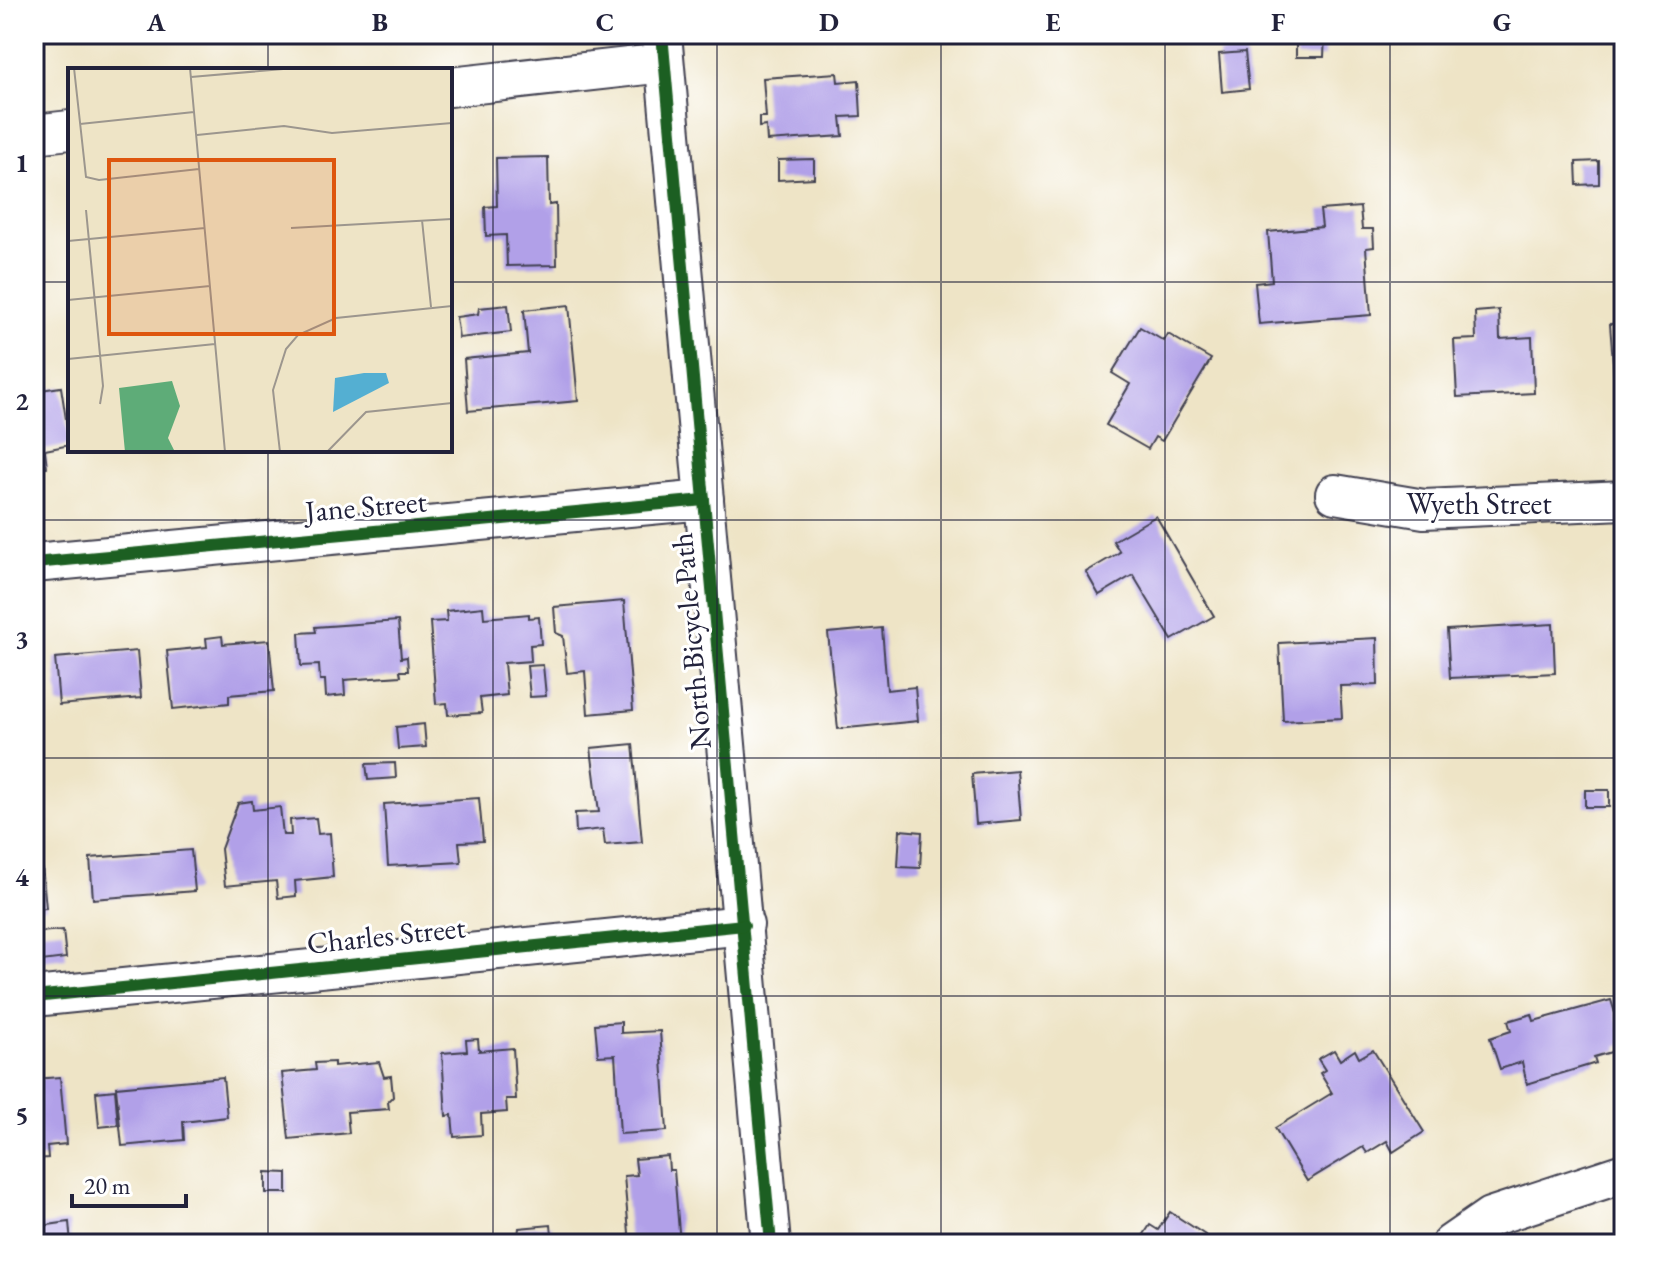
<svg xmlns="http://www.w3.org/2000/svg" width="1658" height="1278" font-family="'EB Garamond',serif">
	<style>
		.building { fill: #b1a0e8 }
		.lines { fill: none; stroke-linecap: round; stroke-linejoin: round }
		.minor-casing { stroke: #413f50; stroke-width: 42 }
		.minor { stroke: #fff; stroke-width: 38 }
		.cycleway-casing { stroke: #fff; stroke-width: 17 }
		.cycleway { stroke: #1b5e20; stroke-width: 12 }
		.grid { fill: none; stroke: #22223b; stroke-width: 2; stroke-opacity: 0.55 }
		.labels { text-anchor: middle; dominant-baseline: central; stroke-width: 6; stroke-linejoin: round; paint-order: stroke }
		.street-label { font-size: 30px; fill: #22223b; stroke: #fff }
		.inset-road { fill: none; stroke: #9c968e; stroke-width: 2 }
		.view { fill: #de560e; fill-opacity: 0.15; stroke: #de560e; stroke-width: 4 }
		.inset-edge { fill: none; stroke: #22223b; stroke-width: 4 }
		.neatline { fill: none; stroke: #22223b; stroke-width: 3 }
		.grid-label { font-size: 26px; text-anchor: middle; font-weight: bold; fill: #22223b }
	</style>
	<rect width="100%" height="100%" fill="#fff"/>
	<filter id="ink" filterUnits="userSpaceOnUse"><feTurbulence type="fractalNoise" baseFrequency=".0125" numOctaves="2"/><feDisplacementMap in="SourceGraphic" scale="16" xChannelSelector="R" yChannelSelector="G"/><feConvolveMatrix kernelMatrix="1 2 1 2 8 2 1 2 1" color-interpolation-filters="sRGB"/></filter>
	<filter id="wash" filterUnits="userSpaceOnUse"><feTurbulence type="fractalNoise" baseFrequency=".006" numOctaves="4" result="noise"/><feDisplacementMap in="SourceGraphic" scale="32" xChannelSelector="R" yChannelSelector="G"/><feGaussianBlur stdDeviation="1.8" result="paint"/><feColorMatrix in="noise" values="0 0 0 0 0 0 0 0 0 0 0 0 0 0 0 0 0 1.4 0 .05"/><feComposite in="paint" operator="in"/></filter>
	<g filter="url(#wash)">
		<rect width="100%" height="100%" fill="#eee4c6"/>
		<g id="blocks">
			<g class="building">
				<path d="M1296,35h29l-1,22h-28z"/>
				<path d="M1245,52l4,37 -27,3 -3,-38z"/>
				<path d="M837,73l1,9 21,-2 2,36 -20,1 2,19 -76,5 -1,-15 -7,1v-10h7l-3,-39z"/>
				<path d="M548,157l1,48 7,-1 1,61 -50,1 -1,-31 -20,1 -1,-29 12,-1 -1,-48z"/>
				<path d="M814,159v19l-36,2v-20z"/>
				<path d="M1599,161v23l-22,1 -1,-23z"/>
				<path d="M1360,207l2,22h11l1,18 -8,1 5,67 -112,9 -4,-41 17,-2 -4,-49 54,-5 -2,-17z"/>
				<path d="M508,305l3,27 -52,6 -3,-21 22,-3 1,-6z"/>
				<path d="M569,305l9,96 -110,10 -4,-52 64,-6 -4,-43z"/>
				<path d="M1499,310l1,29 32,-2 2,56 -77,4 -3,-57 22,-1 -1,-27z"/>
				<path d="M1624,323v64l-9,1 -5,-64z"/>
				<path d="M1140,327l24,14 4,-7 43,25 -49,82 -7,-4 -7,12 -42,-24 24,-41 -18,-11z"/>
				<path d="M61,387l9,58 -25,5 2,17 -13,2v-78z"/>
				<path d="M1156,516l58,100 -42,24 -39,-65 -34,20 -13,-23 34,-20 -7,-11z"/>
				<path d="M624,601l9,109 -45,4 -3,-43 -18,2 -4,-37 -7,-3 -2,-26z"/>
				<path d="M483,607l1,11 45,-4v4l10,-1 2,27 -11,1 1,16 -27,2 3,32 -27,3 2,15 -34,2 -1,-12 -11,1 -6,-82 17,-1 -1,-10z"/>
				<path d="M398,621l3,37 6,-1 1,14h-8l1,5 -57,4 1,15 -19,2 -1,-17h-5l-1,-15 -18,1 -2,-33 17,-1 -1,-5z"/>
				<path d="M1553,624l2,49 -105,5 -3,-48z"/>
				<path d="M882,628l5,62 28,-3 3,34 -80,8 -10,-96z"/>
				<path d="M222,636l1,8 46,-4 5,51 -45,4v8l-56,6 -6,-58 40,-4 -1,-9z"/>
				<path d="M1377,638l1,47 -38,1 2,32 -59,3 -4,-78z"/>
				<path d="M137,651l4,47 -82,7 -4,-47z"/>
				<path d="M543,665l3,31 -16,1 -3,-31z"/>
				<path d="M424,724l2,23 -28,2 -2,-22z"/>
				<path d="M633,744l9,98 -37,3 -2,-16 -27,3 -1,-19 24,-1 -8,-64z"/>
				<path d="M395,763l1,15 -28,2 -2,-16z"/>
				<path d="M1017,770l4,50 -45,4 -4,-50z"/>
				<rect x="1585" y="790" width="24" height="17"/>
				<path d="M479,798l4,43 -24,1 2,20 -73,4 -4,-62z"/>
				<path d="M252,801l1,9 27,-3 3,28h8l-1,-15 26,-2 2,16 12,-1 3,44 -38,4 1,15 -18,2 -2,-17 -51,5 -4,-37 17,-46z"/>
				<path d="M900,830l22,2 -2,36 -22,-1z"/>
				<path d="M191,850l4,41 -102,8 -3,-41z"/>
				<path d="M42,865l4,43 -12,1v-43z"/>
				<path d="M63,930l3,28 -24,3 -3,-29z"/>
				<path d="M1611,1000l13,42 -7,4 1,4 -24,7 2,6 -69,21 -5,-22 -22,7 -10,-31 21,-7 -3,-10 24,-7 2,7z"/>
				<path d="M621,1022v11l39,-2 7,100 -47,3 -5,-79 -17,1 -3,-32z"/>
				<path d="M478,1039l1,12 34,-3 3,51h-10l1,13 -26,2 1,21 -28,2 -2,-22 -6,1 -4,-63 25,-2 -1,-11z"/>
				<path d="M1334,1050l6,10 15,-10 4,8 14,-8 51,82 -31,20 -6,-11 -20,12 -4,-6 -56,34 -32,-53 57,-35 -12,-20 5,-3 -7,-11z"/>
				<path d="M334,1062v4l45,-4 5,15 7,-1 2,21 -5,5 1,7 -42,3 2,21 -60,6 -7,-66 34,-3 -1,-7z"/>
				<path d="M60,1077l6,67 -19,2 1,12 -14,1v-80z"/>
				<path d="M223,1077l4,40 -44,5 1,18 -62,6 -6,-59z"/>
				<path d="M115,1090l3,35 -19,2 -3,-35z"/>
				<path d="M668,1156l1,14h5l6,74h-50l-6,-68 13,-1 -2,-16z"/>
				<path d="M266,1172l21,1v20h-21z"/>
				<path d="M1170,1212l49,32h-70l-8,-5 9,-14 8,5z"/>
				<path d="M69,1222l2,22h-36l-1,-17z"/>
				<path d="M551,1225l2,19h-36l2,-16z"/>
				<path d="M390,1238v6h-57v-3z"/>
			</g>
		</g>
	</g>
	<g filter="url(#ink)">
		<use href="#blocks" fill-opacity="0" stroke="#413f50" stroke-width="2"/>
		<g class="lines">
			<defs>
				<g id="minor">
					<path d="M662,34l109,1210"/>
					<path d="M450,87l214,-24"/>
					<path d="M34,134l36,-4"/>
					<path d="M1335,494l89,15 200,-9"/>
					<path d="M34,563l670,-63"/>
					<path d="M34,997l710,-72"/>
					<path d="M1451,1244l39,-27 134,-44"/>
				</g>
			</defs>
			<use href="#minor" class="minor-casing"/>
			<use href="#minor" class="minor"/>
			<defs>
				<g id="cycleway">
					<path d="M662,34l109,1210"/>
					<path d="M34,563l670,-63"/>
					<path d="M34,997l710,-72"/>
				</g>
			</defs>
			<use href="#cycleway" class="cycleway-casing"/>
			<use href="#cycleway" class="cycleway"/>
		</g>
	</g>
	<path class="grid" d="M268,34v36M493,34v1210M717,34v1210M941,34v1210M1165,34v1210M1390,34v1210M34,282h36M450,282h1174M268,450v794M34,520h1590M34,758h1590M34,996h1590"/>
	<g class="labels">
		<g class="street-label">
			<text x="1479" y="503">Wyeth Street</text>
			<text transform="translate(366 506) rotate(-5)">Jane Street</text>
			<text transform="translate(691 641) rotate(-95)">North Bicycle Path</text>
			<text transform="translate(386 935) rotate(-6)">Charles Street</text>
		</g>
	</g>
	<g transform="translate(68 68)">
		<rect width="384" height="384" fill="#eee4c6"/>
		<path d="M104,313l8,25 -12,32 7,14h-50l-6,-64z" fill="#5eac78"/>
		<path d="M296,305h22l3,10 -56,29 2,-34z" fill="#54afd2"/>
		<path class="inset-road" d="M6,0l12,109 13,3 100,-11M122,0l35,384M123,9l104,-9M12,56l114,-12M129,67l87,-9 48,7 120,-10M18,142l17,176 -3,18M354,152l9,87M223,160l161,-9M0,173l137,-13M0,232l142,-14M0,291l147,-15M212,384l-7,-62 13,-41 12,-14 38,-17 116,-12M259,384l39,-40 86,-9"/>
		<path class="view" d="M41,92h225v174h-225z"/>
		<rect width="384" height="384" class="inset-edge"/>
	</g>
	<rect width="1658" height="1278" fill="none" stroke="#fff" stroke-width="88"/>
	<path d="M72 1194v12h114v-12" fill="none" stroke="#22223b" stroke-width="4"/>
	<text x="84" y="1194" font-size="24" fill="#22223b" stroke="#ffffff" stroke-width="6" paint-order="stroke">20 m</text>
	<rect x="44" y="44" width="1570" height="1190" class="neatline"/>
	<g class="grid-label">
		<text x="156" y="31">A</text>
		<text x="380" y="31">B</text>
		<text x="605" y="31">C</text>
		<text x="829" y="31">D</text>
		<text x="1053" y="31">E</text>
		<text x="1278" y="31">F</text>
		<text x="1502" y="31">G</text>
		<text x="22" y="172">1</text>
		<text x="22" y="410">2</text>
		<text x="22" y="648">3</text>
		<text x="22" y="886">4</text>
		<text x="22" y="1124">5</text>
	</g>
</svg>
